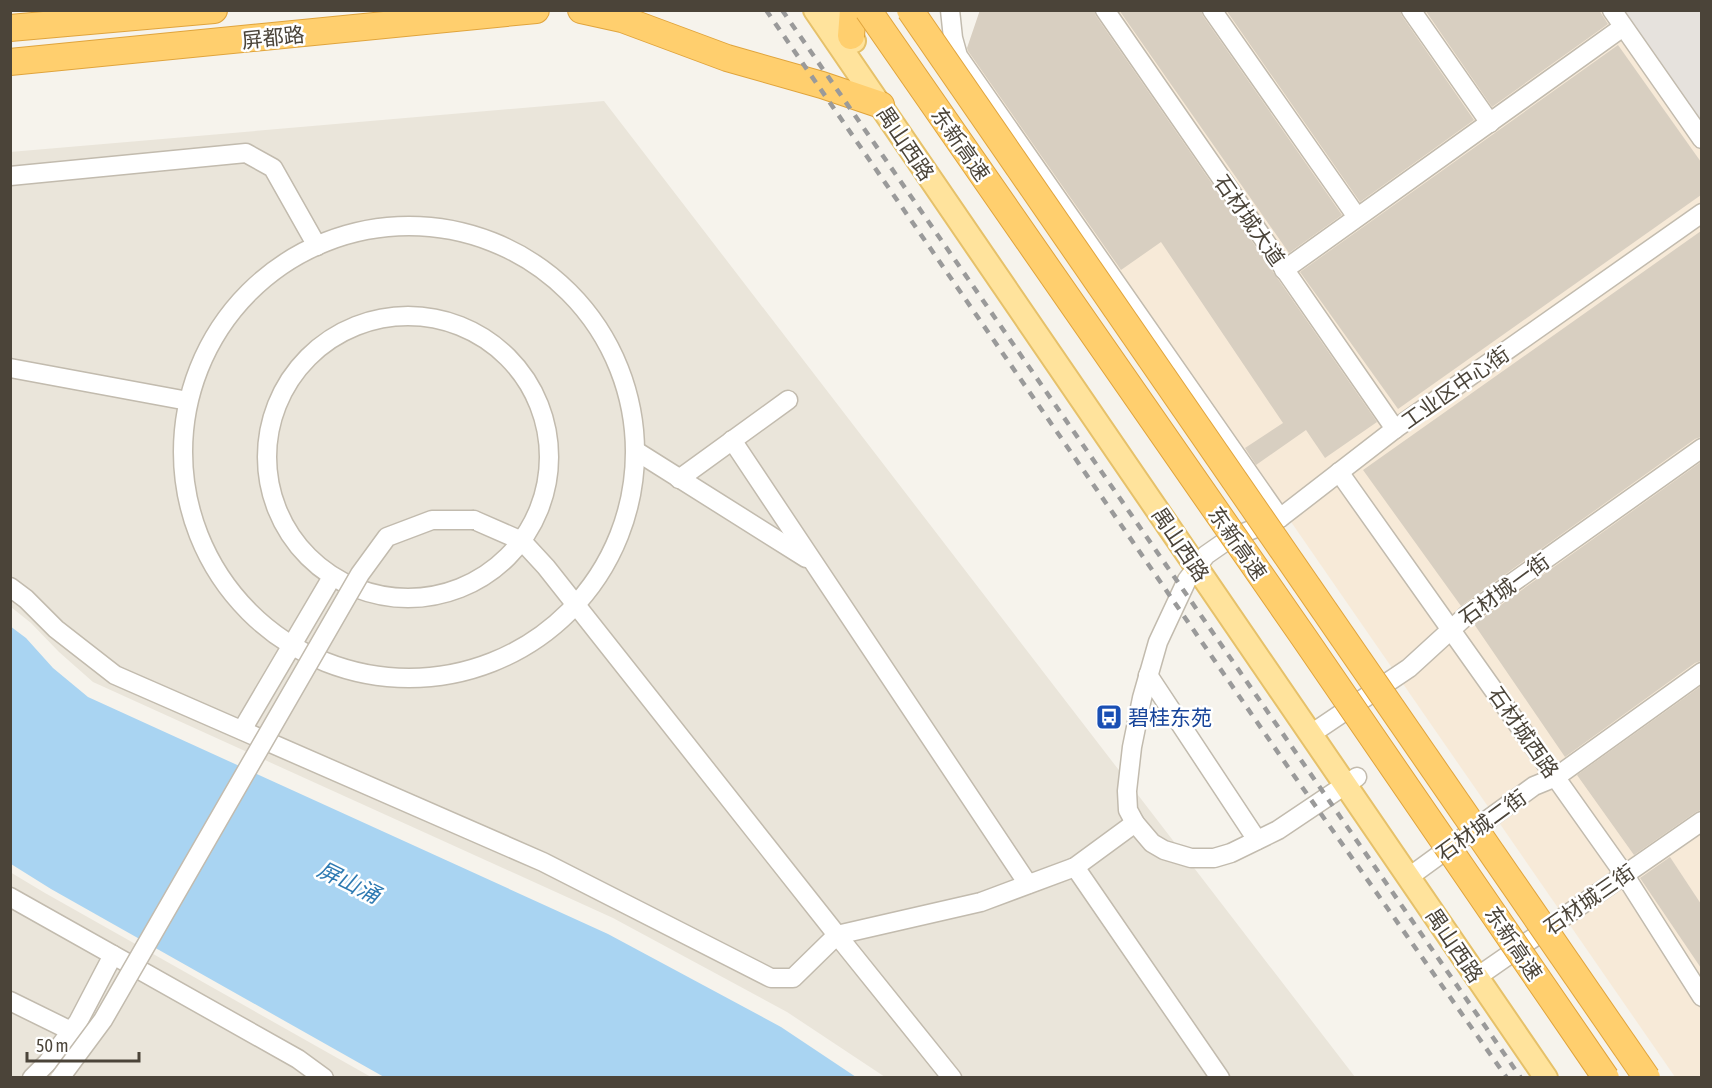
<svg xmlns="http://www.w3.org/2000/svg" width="1712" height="1088" font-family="'Asap Condensed','Noto Sans SC',sans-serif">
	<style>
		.residential { fill: #eae5da }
		.commercial { fill: #f7ead8 }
		.industrial { fill: #e6e2dd }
		.water { fill: #a9d4f2 }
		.building { fill: #d8cfc1 }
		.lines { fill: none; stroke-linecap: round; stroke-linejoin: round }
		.minor-casing { stroke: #c2bbae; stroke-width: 21 }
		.major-casing { stroke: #e6c16a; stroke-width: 26 }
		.highway-casing { stroke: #e0a43c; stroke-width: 28 }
		.minor { stroke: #fff; stroke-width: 18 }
		.major { stroke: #ffe39c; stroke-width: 22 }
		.highway { stroke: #ffcf6e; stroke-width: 26 }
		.rail { stroke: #9a9a9a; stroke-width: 4.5; stroke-dasharray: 8 8; stroke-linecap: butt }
		.minor-bridge-casing { stroke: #c2bbae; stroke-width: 21; stroke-linecap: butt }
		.highway-bridge-casing { stroke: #e0a43c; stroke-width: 28; stroke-linecap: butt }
		.minor-bridge { stroke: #fff; stroke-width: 18 }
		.highway-bridge { stroke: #ffcf6e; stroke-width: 26 }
		.labels { text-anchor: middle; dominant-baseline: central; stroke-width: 5; stroke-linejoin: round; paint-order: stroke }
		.street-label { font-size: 21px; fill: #4b4439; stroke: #fff }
		.transit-label { font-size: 21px; fill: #164399; stroke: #fff; text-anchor: start }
		.water-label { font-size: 22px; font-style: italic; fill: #2e7ab2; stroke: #fff }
	</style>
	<rect width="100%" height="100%" fill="#f6f3ec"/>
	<g class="residential">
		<path d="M604,101l751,976h-470l-98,-65 -174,-94 -520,-236 -34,-30 -28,-29 -20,-16 -1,-455z"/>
		<path d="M10,872l35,21 326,184h-360z"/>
	</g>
	<path class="commercial" d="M980,11h645l76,112v954h-26l-709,-1025z"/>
	<path class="industrial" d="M1625,11h76v112z"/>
	<path class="water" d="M10,626l16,12 27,30 35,29 520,237 173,93 75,50h-472l-333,-188 -40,-25z"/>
	<g class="building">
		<path d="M980,10h114l2,6 281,406 -52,36 -19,-28 -50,35 -11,-17 38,-25 -122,-181 -40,28 -153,-219 -1,-3z"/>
		<path d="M1119,10h82l2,6 139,199 -53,38z"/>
		<path d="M1226,10h174l2,6 72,104 -114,82z"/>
		<path d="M1425,10h174l9,14 -116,83z"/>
		<path d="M1618,45l83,117v33l-303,214 -98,-137z"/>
		<path d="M1701,231v206l-6,2 -234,167 -98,-136z"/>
		<path d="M1701,462v199l-6,2 -130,94 -91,-133z"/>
		<path d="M1701,686v124l-5,2 -62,43 -57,-80z"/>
		<path d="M1670,857l31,47v64l-61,-90z"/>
	</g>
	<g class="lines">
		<defs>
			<g id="minor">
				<path d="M950,10l3,28 5,18 322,462"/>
				<path d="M1105,10l290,419"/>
				<path d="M1212,10l145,207"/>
				<path d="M1411,10l79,113"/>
				<path d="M1612,10l90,129"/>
				<path d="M10,176l236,-23 27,15 44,78"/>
				<circle cx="409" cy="452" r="226"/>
				<path d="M1284,270l339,-243"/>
				<circle cx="408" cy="457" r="141"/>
				<path d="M10,368l178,33"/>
				<path d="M732,440l296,444"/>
				<path d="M636,451l170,107"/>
				<path d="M1339,472l285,402 78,123"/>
				<path d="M679,479l109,-79"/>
				<path d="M474,520l48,21 24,26 291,368 144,-33 94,-35 60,-44"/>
				<path d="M10,587l16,12 30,30 59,46 428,187 228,116h22l44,-43 115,143"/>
				<path d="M1148,675l109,165"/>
				<path d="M242,730l90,-153"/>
				<path d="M1311,734l98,-66 58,-53 235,-167"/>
				<path d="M1357,777l-79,53 -47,23 -17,5h-23l-27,-8 -12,-7 -17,-20 -7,-13 -1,-19 5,-44 10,-49 16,-56 29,-62 19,-25 23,-16 51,-21 115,-89 307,-216"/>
				<path d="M1075,867l145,211"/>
				<path d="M1409,877l125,-91 22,-9 146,-105"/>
				<path d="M10,897l288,162 26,19"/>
				<path d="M1477,977l225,-156"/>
				<path d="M10,1001l61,30"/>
				<path d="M32,1078l16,-16 30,-40 35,-67"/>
			</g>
			<g id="major">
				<path d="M815,10l731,1068"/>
				<path d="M835,10l19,31"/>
			</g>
			<g id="highway">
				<path d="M581,10l41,9 105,39 95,27 59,20"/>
				<path d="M10,28l204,-18"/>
				<path d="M851,36l2,-26"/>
				<path d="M10,62l526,-52"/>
			</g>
		</defs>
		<use href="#minor" class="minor-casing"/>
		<use href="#major" class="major-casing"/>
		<use href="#highway" class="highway-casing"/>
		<use href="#minor" class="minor"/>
		<use href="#major" class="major"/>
		<use href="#highway" class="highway"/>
		<g class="rail">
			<path d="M766,10l522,757 219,311"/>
			<path d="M782,10l739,1068"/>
		</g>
		<defs>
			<path id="minor-bridge" d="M60,1078l43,-58 257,-446 27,-37 45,-17h42"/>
			<g id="highway-bridge">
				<path d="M868,10l437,629 301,439"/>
				<path d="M910,10l737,1068"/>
			</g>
		</defs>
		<use href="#minor-bridge" class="minor-bridge-casing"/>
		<use href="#highway-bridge" class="highway-bridge-casing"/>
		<use href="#minor-bridge" class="minor-bridge"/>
		<use href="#highway-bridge" class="highway-bridge"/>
	</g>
	<defs>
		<symbol id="bus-square" viewBox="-11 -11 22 22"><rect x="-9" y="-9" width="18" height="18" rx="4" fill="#1a4fb4" stroke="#fff"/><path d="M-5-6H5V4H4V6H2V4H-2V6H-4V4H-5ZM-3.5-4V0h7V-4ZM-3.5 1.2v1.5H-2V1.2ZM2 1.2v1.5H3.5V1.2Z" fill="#fff"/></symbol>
	</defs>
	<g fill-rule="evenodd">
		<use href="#bus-square" x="1094" y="702" width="30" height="30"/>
	</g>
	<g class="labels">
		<g class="street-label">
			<text transform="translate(273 37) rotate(-6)">屏都路</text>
			<text transform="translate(906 143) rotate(56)">禺山西路</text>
			<text transform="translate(961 144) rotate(55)">东新高速</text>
			<text transform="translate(1250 220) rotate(55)">石材城大道</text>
			<text transform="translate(1455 387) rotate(-35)">工业区中心街</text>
			<text transform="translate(1238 543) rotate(55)">东新高速</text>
			<text transform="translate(1181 544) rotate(56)">禺山西路</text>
			<text transform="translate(1504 589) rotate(-36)">石材城一街</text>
			<text transform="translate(1524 732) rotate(55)">石材城西路</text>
			<text transform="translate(1481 825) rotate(-36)">石材城二街</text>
			<text transform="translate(1589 899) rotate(-35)">石材城三街</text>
			<text transform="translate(1514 943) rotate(56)">东新高速</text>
			<text transform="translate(1455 945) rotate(56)">禺山西路</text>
		</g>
		<g class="transit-label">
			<text x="1128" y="717">碧桂东苑</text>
		</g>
		<g class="water-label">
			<text transform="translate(349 882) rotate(26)">屏山涌</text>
		</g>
	</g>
	<rect width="1712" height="1088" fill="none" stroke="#4b4439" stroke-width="24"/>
	<path d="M27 1052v9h112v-9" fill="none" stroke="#4b4439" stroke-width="3"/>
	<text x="36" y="1052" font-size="18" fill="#4b4439" stroke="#ffffff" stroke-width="4.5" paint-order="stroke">50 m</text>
</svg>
